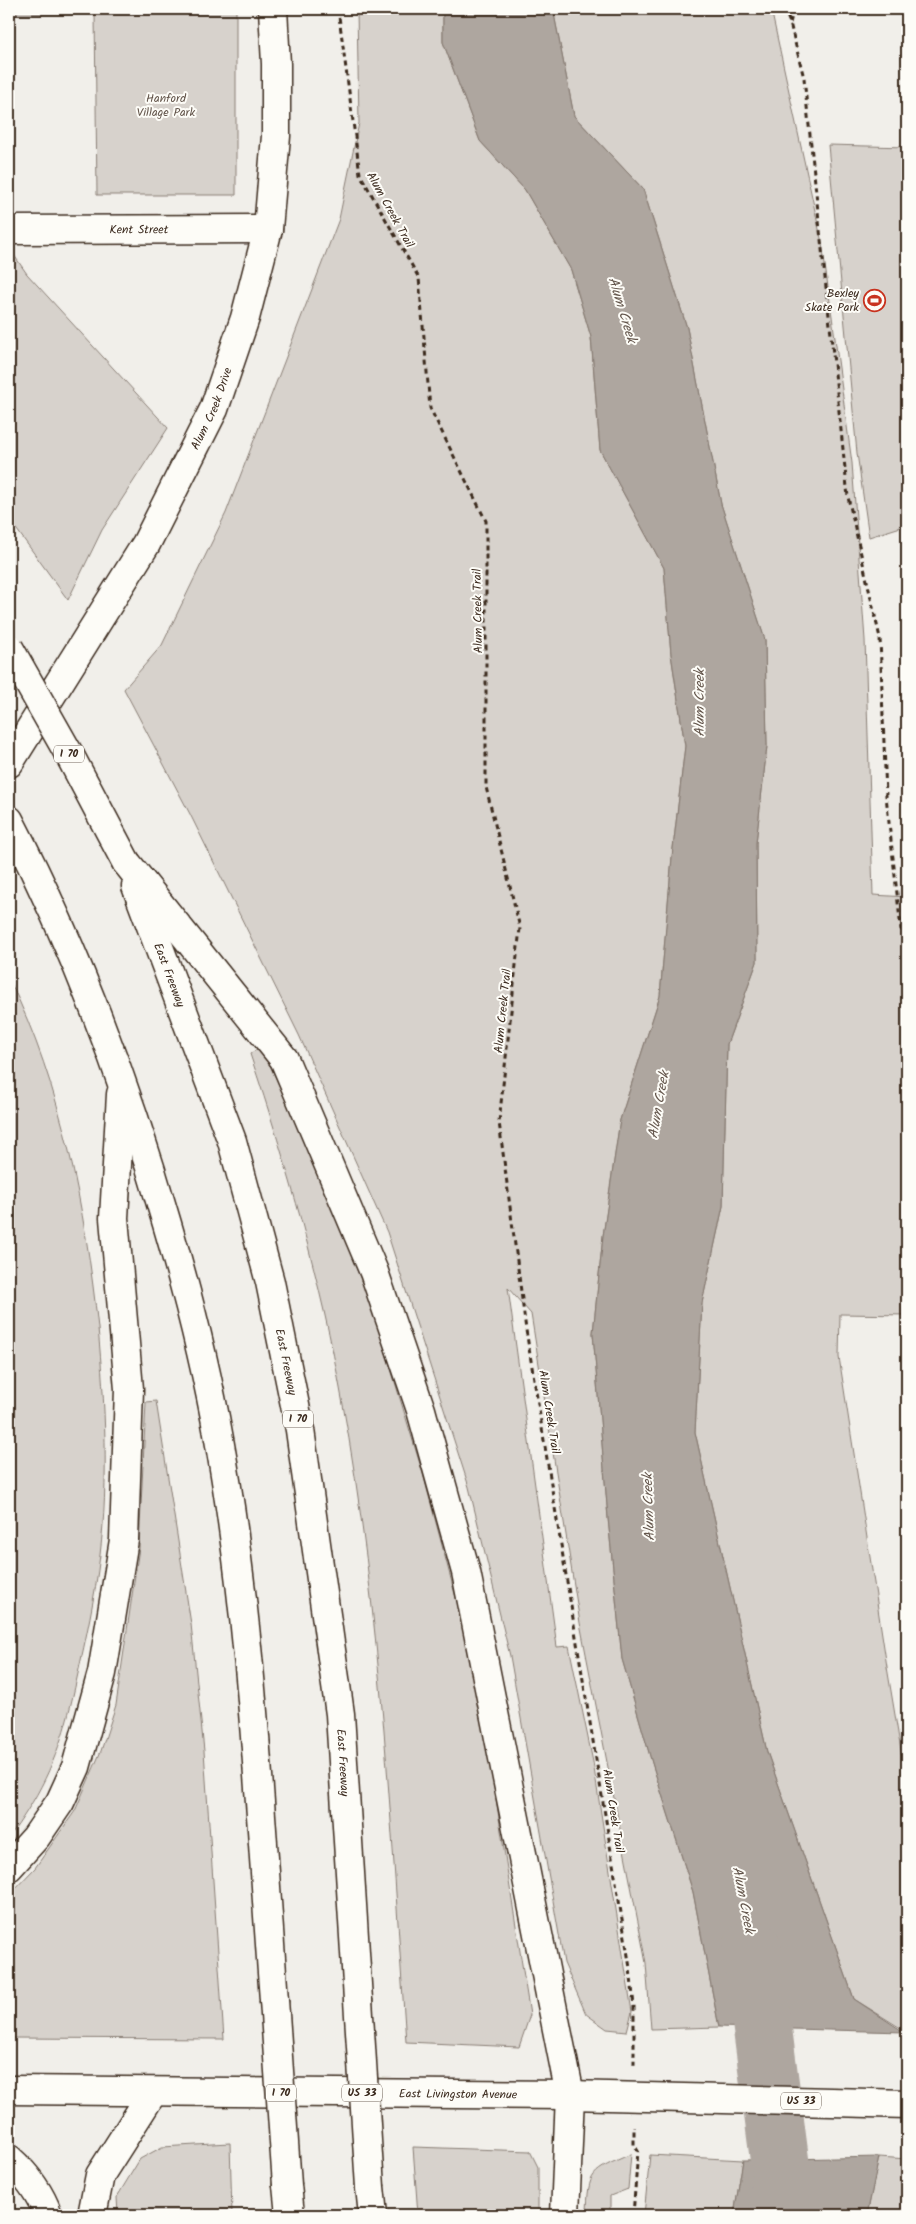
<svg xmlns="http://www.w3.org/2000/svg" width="916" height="2224" font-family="Kalam,sans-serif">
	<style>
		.green { fill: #d7d2cc; stroke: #897e75 }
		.water { fill: #aea69f; stroke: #80746b }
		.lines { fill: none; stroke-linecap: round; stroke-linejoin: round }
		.river { stroke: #aea69f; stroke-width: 59 }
		.minor-casing { stroke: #3b2a1e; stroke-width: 31 }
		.major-casing { stroke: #3b2a1e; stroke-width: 31 }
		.highway-casing { stroke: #3b2a1e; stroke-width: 31 }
		.path { stroke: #3b2a1e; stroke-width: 3; stroke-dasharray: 5 4; stroke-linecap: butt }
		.minor { stroke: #fdfcf7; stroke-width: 28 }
		.major { stroke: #fdfcf7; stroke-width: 28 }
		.highway { stroke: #fdfcf7; stroke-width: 28 }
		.highway-bridge-casing { stroke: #3b2a1e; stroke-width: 31; stroke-linecap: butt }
		.highway-bridge { stroke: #fdfcf7; stroke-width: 28 }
		.labels { text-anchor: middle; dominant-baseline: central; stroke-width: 4; stroke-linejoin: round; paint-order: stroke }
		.shield { fill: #fdfcf7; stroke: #75695f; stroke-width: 1 }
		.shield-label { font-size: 11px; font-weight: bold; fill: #3b2a1e }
		.park-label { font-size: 12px; fill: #62544a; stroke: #fdfcf7 }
		.street-label { font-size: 12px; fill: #3b2a1e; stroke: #fdfcf7 }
		.poi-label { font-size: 12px; fill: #3b2a1e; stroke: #fdfcf7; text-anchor: end }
		.water-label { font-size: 14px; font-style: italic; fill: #63554b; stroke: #fdfcf7 }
	</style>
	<rect width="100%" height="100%" fill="#f1efea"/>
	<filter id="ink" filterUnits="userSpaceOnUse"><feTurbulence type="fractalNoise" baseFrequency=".02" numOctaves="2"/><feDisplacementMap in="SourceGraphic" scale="10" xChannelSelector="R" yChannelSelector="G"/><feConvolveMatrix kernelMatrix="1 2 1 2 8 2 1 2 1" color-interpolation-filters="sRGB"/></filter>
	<g filter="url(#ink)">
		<g class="green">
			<path d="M9,9h227v186h-139l-2,-182 -86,1z"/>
			<path d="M357,9h86v33l37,99 45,49 46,80 20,67 9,113 64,118 7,86 14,92 -13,111 -12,139 -40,124 -17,116 -10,97 15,185 14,141 30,104 41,129 26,135 -68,2 -5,-66 -66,-340 -49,-309 -23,-26 49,359 12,-1 24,116 39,250 -5,19 -20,-2 -21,-15 -22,-51 -54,-307 -41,-169 -82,-255 -88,-197 -109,-221 -66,-125 38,-44 64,-132 113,-294 20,-96z"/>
			<path d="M553,9h218l51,234 30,220 13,177 8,255 34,2v418l-67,-1 -1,43 48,310 20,120v245l-53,-33 -87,-247 -72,-320 7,-129 21,-97 4,-162 30,-82 -1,-119 11,-97 -2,-106 -44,-136 -34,-176 -44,-139 -69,-73z"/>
			<path d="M828,145l79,2v378l-38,12 -12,-84z"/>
			<path d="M9,248l18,26 141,154 -66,102 -34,70 -59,-81z"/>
			<path d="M9,979c53,108 76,229 89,349 7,75 11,152 2,227 -5,42 -14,83 -23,123 -11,50 -22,89 -50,133 -6,9 -11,18 -18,25z"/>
			<path d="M261,1046l49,106 63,158 50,164 41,154 24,120 42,267 -11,32 -113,-5c-15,-215 -25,-431 -64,-643 -21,-117 -54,-232 -92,-345z"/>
			<path d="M156,1401l35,223 13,127 20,288 -215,-1v-143l26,-27 40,-57 26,-60 15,-46 23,-157 7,-146z"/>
			<path d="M230,2143l2,72h-114l-1,-18 23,-38 22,-12z"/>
			<path d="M413,2147l117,4 8,16v48h-120z"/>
			<path d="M631,2154l-3,35 -18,7v19h-23c1,-45 4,-43 44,-61z"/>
			<path d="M650,2155l93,5 -9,55h-90z"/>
			<path d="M879,2157l28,2v56h-40z"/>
		</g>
		<g class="water">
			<path d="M443,9h110l21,107 69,73 44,139 34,176 44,136 2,106 -11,97 1,119 -30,82 -4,162 -21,97 -7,129 72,320 87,247 50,33 -185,-5 -26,-135 -41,-129 -30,-104 -14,-141 -15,-185 10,-97 17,-116 40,-124 12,-139 13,-111 -14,-92 -7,-86 -64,-118 -9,-113 -20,-67 -46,-80 -45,-49 -37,-99z"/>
			<path d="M879,2157l-12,58h-133l9,-55z"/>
		</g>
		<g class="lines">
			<path class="river" d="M752,1949l29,222 -2,44"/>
			<defs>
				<g id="minor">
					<path id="s1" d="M9,230l259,-1"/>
					<path d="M9,2159c18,16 31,33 39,56"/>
					<path d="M92,2215l8,-40 53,-83"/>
				</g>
				<g id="major">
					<path id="s2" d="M9,763l137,-219 68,-135 31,-91 23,-89 8,-93v-72l-3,-55"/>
					<path id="s3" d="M9,2090l561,5 337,9"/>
				</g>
				<g id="highway">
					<path d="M9,820c67,129 118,265 158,404 21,71 39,142 52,215 33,185 41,374 55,561"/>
					<path d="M126,862l158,197 90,213 47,138 45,162 104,523 -5,120"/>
					<path id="s4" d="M136,886l96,255 38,141 30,148 40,284 18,286"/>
					<path d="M9,1867l27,-30 24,-35 16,-35 26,-94 22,-133 5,-151 -15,-171 7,-124"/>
					<path d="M287,2185l3,30"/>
					<path d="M370,2187l3,28"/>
				</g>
			</defs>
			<use href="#minor" class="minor-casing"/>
			<use href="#major" class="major-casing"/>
			<use href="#highway" class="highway-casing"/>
			<g class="path">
				<path d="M338,9l22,165 59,104 11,130 56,113v266l34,141 -21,194 27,208 104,638 4,38v61"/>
				<path d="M784,9l6,14 14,55 44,419 32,141 6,158 15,133 6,6"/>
				<path d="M790,23l4,-14"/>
				<path d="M633,2215l5,-64 -4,-6v-19"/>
			</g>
			<use href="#minor" class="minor"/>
			<use href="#major" class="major"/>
			<use href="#highway" class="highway"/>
			<defs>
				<g id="highway-bridge">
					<path d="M9,648l60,106 57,108"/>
					<path d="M274,2000l13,185"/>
					<path d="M358,2000l12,187"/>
				</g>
			</defs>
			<use href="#highway-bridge" class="highway-bridge-casing"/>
			<use href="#highway-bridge" class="highway-bridge"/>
		</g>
	</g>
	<defs>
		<symbol id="stadium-ring" viewBox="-11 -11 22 22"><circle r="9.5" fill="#fdfcf7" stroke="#c8321e" stroke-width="1.5"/><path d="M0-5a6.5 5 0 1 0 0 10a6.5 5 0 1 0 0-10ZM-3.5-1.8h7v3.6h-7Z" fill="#c8321e"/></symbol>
	</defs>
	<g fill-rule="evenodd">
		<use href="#stadium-ring" x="862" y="288" width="25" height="25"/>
	</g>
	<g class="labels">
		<g class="shield">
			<rect x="54" y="745.5" width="30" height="17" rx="4"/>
			<rect x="283" y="1410.5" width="30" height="17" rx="4"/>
			<rect x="266" y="2084.5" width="30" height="17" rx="4"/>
			<rect x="342" y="2084.5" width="40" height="17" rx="4"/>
			<rect x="781" y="2092.5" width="40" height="17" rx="4"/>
		</g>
		<g class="shield-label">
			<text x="69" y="754">I 70</text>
			<text x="298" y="1419">I 70</text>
			<text x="281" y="2093">I 70</text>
			<text x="362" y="2093">US 33</text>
			<text x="801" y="2101">US 33</text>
		</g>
		<g class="park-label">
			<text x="166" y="98">Hanford<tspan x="166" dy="14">Village Park</tspan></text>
		</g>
		<g class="street-label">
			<text transform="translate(390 210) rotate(61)">Alum Creek Trail</text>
			<text stroke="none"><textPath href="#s1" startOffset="130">Kent Street</textPath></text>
			<text stroke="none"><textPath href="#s2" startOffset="409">Alum Creek Drive</textPath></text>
			<text transform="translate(478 611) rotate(-91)">Alum Creek Trail</text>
			<text stroke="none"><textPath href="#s4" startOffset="95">East Freeway</textPath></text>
			<text transform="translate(503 1011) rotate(-84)">Alum Creek Trail</text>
			<text stroke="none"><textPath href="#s4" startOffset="500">East Freeway</textPath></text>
			<text transform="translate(549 1412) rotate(81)">Alum Creek Trail</text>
			<text stroke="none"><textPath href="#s4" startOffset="905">East Freeway</textPath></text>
			<text transform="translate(613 1811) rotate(81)">Alum Creek Trail</text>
			<text stroke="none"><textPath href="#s3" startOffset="449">East Livingston Avenue</textPath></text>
		</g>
		<g class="poi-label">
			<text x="859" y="293">Bexley<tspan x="859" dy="14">Skate Park</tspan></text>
		</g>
		<g class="water-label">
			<text transform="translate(622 310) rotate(73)">Alum Creek</text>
			<text transform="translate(700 703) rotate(-90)">Alum Creek</text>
			<text transform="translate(659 1105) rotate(-80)">Alum Creek</text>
			<text transform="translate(649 1507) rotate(-92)">Alum Creek</text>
			<text transform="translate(743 1900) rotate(79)">Alum Creek</text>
		</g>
	</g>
	<rect width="916" height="2224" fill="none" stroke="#fdfcf7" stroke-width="30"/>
	<rect x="15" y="15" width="886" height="2194" fill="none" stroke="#3b2a1e" stroke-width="2" filter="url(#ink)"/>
</svg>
